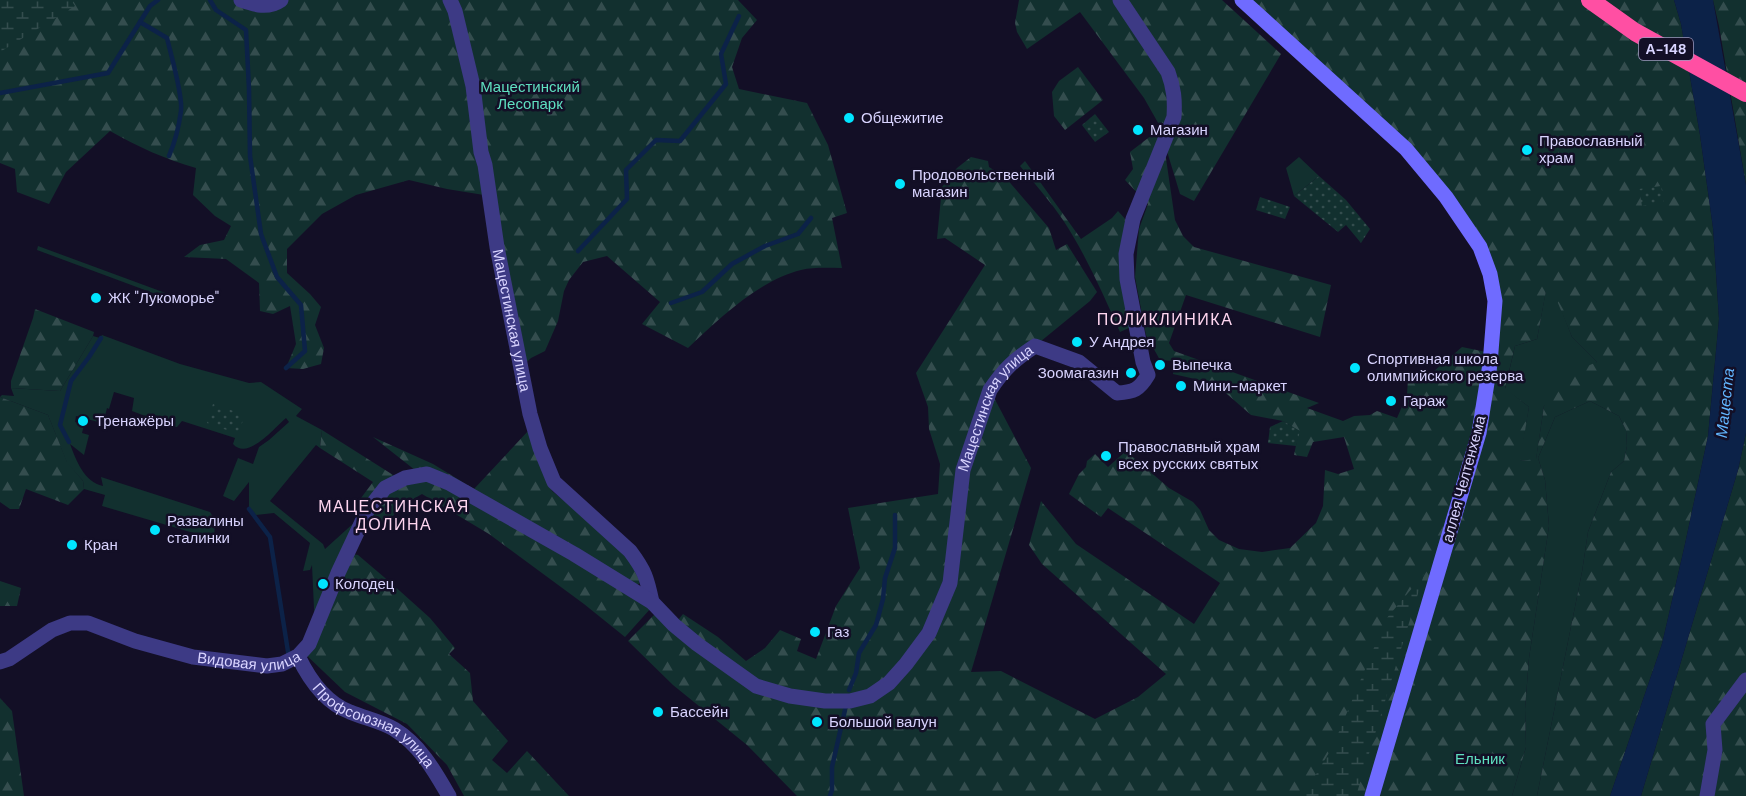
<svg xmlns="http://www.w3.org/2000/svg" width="1746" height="796" font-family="'DM Sans',sans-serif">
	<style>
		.grass { fill: #12302f }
		.forest { fill: url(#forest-firs); fill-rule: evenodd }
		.wetland { fill: url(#wetland-marsh) }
		.park { fill: url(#park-dots) }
		.water { fill: #0c2248 }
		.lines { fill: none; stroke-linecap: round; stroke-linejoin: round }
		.stream { stroke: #0c2248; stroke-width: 4.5 }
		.street { stroke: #3d3a85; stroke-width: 15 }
		.secondary { stroke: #6f6bff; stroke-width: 15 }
		.highway { stroke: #ff4fa3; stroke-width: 18 }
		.poi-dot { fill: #00e5ff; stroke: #130f26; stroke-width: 2 }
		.labels { text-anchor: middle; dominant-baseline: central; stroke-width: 5; stroke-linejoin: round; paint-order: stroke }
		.shield { fill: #130f26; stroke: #9e99be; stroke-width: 1.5 }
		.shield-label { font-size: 14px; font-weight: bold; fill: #d9d4ff }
		.park-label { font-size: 15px; fill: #5fe0c0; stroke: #130f26 }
		.poi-label { font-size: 15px; fill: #d9d4ff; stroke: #130f26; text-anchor: start }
		.street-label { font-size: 15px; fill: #d9d4ff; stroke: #130f26 }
		.neighbourhood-label { font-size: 16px; letter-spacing: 1.5px; fill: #ffd6f0; stroke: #130f26 }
		.water-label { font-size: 16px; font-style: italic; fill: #62b6ff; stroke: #130f26 }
	</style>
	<defs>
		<pattern id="forest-firs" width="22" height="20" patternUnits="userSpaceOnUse" patternTransform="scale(1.5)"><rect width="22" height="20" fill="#12302f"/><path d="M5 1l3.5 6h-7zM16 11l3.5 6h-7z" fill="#344d4e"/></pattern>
		<pattern id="wetland-marsh" width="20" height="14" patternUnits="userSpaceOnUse" patternTransform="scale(1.5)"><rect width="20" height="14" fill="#12302f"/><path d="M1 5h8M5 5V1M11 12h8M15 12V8" fill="none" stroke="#344d4e"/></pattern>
		<pattern id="park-dots" width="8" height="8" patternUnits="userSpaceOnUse" patternTransform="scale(1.5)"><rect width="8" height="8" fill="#12302f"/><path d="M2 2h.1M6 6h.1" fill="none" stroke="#344d4e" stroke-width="1.8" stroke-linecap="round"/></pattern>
	</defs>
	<rect width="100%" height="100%" fill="#130f26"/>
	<g class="grass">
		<path d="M1299,157l20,19 -25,20 -8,-28z"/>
		<path d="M38,246l133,49 -2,4 -132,-49z"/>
		<path d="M1546,290l8,1 18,46 25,25 -53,44 -8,54 -17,1 10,-54 -24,-18 10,-43 22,-7z"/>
		<path d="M102,335l78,29 69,19 12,-1 41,27 -6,7 26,14 -2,18 -4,-3 -46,56 53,43 2,5 42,-38 -52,120 -3,-66 -2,5 -7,1 7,-28 -36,-30 -18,2 -7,-6v-27l-15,19 -11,-5 15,-38 15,6 6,-17 10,-7 20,-18 -3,-4c-11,9 -38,43 -53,26l2,-6 -53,-17 -5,6h-3l-42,-16 2,-13 -20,-6 -5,17 -2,-1 -2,8 -7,6 -22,-6 -1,6 9,3 -2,8 7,2 -5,20 -14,-11c6,16 14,38 33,42l-2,-9 109,35 5,8 -1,19 -112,-33 3,-11 -21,-6 -1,-8 -16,-18 -19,-48 -48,-18 2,-2 12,1 -3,-8 49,3 33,-55 7,2z"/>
		<path d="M1590,401l29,15 7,14 1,16 -3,15 -13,11 -23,60 -6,40 -45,224h-25l14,-49 -1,-38 4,-51 20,-132 -4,-46 -7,-22 17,-41z"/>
	</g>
	<g class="forest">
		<path d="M0,0h738l19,20 -15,18 -10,29 7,22 68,14 21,42 19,68 -15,5 10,50c-13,0 -29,-1 -41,2 -42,10 -83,50 -113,78l-46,-24 18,-22 -53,-46 -24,6 -14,18 -5,11 -6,30 -13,30 -14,7 -15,14 -32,-177 -37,-6 -38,-9 -53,15 -34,19 -35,35v24l23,21 11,13 -6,18 9,23 -3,16 -18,5 -17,-1 10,-24 -6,-38 -17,8 -13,-3 -1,-28 -33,-24 -42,-2 16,-12 24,-5 7,-14 -16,-10 -22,-21 3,-27c-31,-9 -58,-21 -86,-37l-44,41 -17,32 -32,-12 -2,-23 -15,-6z"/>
		<path d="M1019,0h203l59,54 -87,147 -14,-7 -17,-56 12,82 8,16 11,11 137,38 -11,52 -134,-42 -17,48 5,8 145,52 -12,5 36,13 11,-5 16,-1 7,-4 20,7 10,-23 1,-16 13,-6 12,-1 29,-25 29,6 -1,-79 -45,-78 -203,-196h432l7,24 19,111 13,93 6,91 -11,117 -23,108 -23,100 -52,152h-73l45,-224 6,-40 23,-60 13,-11 3,-15 -1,-16 -7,-14 -29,-15 -35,16 -17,41 7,22 4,46 -20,132 -4,51 1,38 -14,49h-715l-50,-51 -74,-60 -45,-44 27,-27 19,11 9,-11 35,23 28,24 19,-13 15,-18 21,9 -4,12 19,8 20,-53 24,-38 -12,-60 90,-14 2,-30 -11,-35 -1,-22 -12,-34 69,-108 -40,-27 -8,1 5,-52 15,-19 14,-11 17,4 1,6 16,10 44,51 7,22 11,-6 30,48 -7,9 -55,45 -45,44 41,78 -60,204 30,-1 94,48 43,-22 28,-23 -124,-110 -13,-19 12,-44 35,43 118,80 26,-41 -112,-75 -7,9 -32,-23 10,-20 7,-7 1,-6 8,-7 13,13 18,-16 43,37 24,14 7,8 9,20 10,10 20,9 23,3 28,-4 26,-25 7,-17 2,-36 13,4 16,-5 -10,-32 -31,5 -6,15 -13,-2 5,-24 -16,-10 -32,-6 -24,-21 -23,-13 -31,-7 1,-13 -14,-1 -14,-25 -11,-58 4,-48 9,-25 -23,-24 8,-11 -3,-17 31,-24 -17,-30 -64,-86 -53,37 -10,-17 -2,-9zM1546,291h7l19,46 25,25 -36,15 -17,29 -8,53 -16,2 9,-54 -24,-19 10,-42 22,-7z"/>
		<path d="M1713,0h33v185l-27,-159z"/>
		<path d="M1078,67l25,33 -38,30 -11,-14 -2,-24 7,-11z"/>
		<path d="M1025,161l56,78 31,-21 6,-7 9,10 4,106 -11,5c-17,-38 -34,-77 -57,-112 -13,-19 -28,-36 -43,-54z"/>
		<path d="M35,309l59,23 -1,4 -33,55 -49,-3v-7l22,-63z"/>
		<path d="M0,397l48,18 19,47 16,19 1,8 -16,16 -42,-16 -7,20h-9l-10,-7z"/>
		<path d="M322,430l79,50 19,-6 -47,-37 60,27 41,25 55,-59 23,61 41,33 53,49 -7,11 -12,2 24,22 -26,29 -41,-33 -95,-70 -67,-40 -21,12 -16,20 -18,-15 -6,-13 12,-16 -53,-34z"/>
		<path d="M1746,433v363h-105l97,-326z"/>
		<path d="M347,553l11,2 33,28 39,35 25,30 -6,6 21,19 3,28 35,40 -16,19 15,13 20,-22 42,45h-105l-17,-31 -40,-41 -62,-32 -43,-41z"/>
		<path d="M0,581l21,7 -4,18h-17z"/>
		<path d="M0,698l12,13 12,85h-24z"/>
	</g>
	<g class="wetland">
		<path d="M0,0h71l4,6 -75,46z"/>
		<path d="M1424,574l-68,222h-53l30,-50 53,-127z"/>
	</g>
	<g class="park">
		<path d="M1095,114l14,18 -14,10 -13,-17z"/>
		<path d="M1319,176l27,24 24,29 -9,14 -15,-18 -8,7 -44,-36z"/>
		<path d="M1661,186l3,16 -22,4 -3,-17z"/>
		<path d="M1260,197l30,10 -5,12 -29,-9z"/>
		<path d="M213,404l32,11 -7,19 -31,-11z"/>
		<path d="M1283,421l17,10 -4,15 -28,-3 2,-16z"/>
	</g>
	<path class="water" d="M1674,0h39l33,185v248l-8,37 -97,326h-31l52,-152 23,-100 23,-108 11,-117 -6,-91 -13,-93 -19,-111z"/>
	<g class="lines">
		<g class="stream">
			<path d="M210,0l6,10 30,20 3,59 1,67 11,78 16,43 24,28 4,46 -19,17"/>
			<path d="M140,22l27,16c4,17 16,57 14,73 -2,15 -6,31 -12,45"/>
			<path d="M0,93l108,-20 42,-67 8,-6"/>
			<path d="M578,251l49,-52 -1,-29 30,-30 24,1 46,-57 -5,-30 18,-38"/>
			<path d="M671,303l31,-11 30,-28 33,-18 33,-12 13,-16"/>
			<path d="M69,442l-9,-17 11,-44 18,-24 12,-19"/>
			<path d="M249,509l21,28 19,121"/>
			<path d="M849,690l7,-17 3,-20 17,-28 7,-26 2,-21 10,-30v-33"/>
			<path d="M830,796l2,-6v-23l13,-57"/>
		</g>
		<g class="street">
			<path d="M241,0c14,5 27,9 40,0"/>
			<path id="s1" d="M450,0l5,11 18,75 8,66 4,13 12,82 33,167 10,34 14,34 76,69c15,20 17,27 22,51"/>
			<path id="s2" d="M298,656c11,23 28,47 52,56 14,6 30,9 44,17 26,16 40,41 55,67"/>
			<path id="s3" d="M0,662l9,-3 43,-29 18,-7h18l47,18 58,16 74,9 15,-2 16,-8 11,-12 29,-71 29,-62 18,-23 20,-10 22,-4 22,9 125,71 78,48 22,23 23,19 59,42 34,10 35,5h25l20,-5 19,-13 17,-19 23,-31 21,-50 13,-113 27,-80c14,-21 24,-30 45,-44l44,16 38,31c17,-1 22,-3 31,-18l-5,-13 -16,-83 -1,-25 7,-35 41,-102c1,-17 0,-29 -6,-45l-48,-72"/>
			<path d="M1707,796l8,-46 -2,-26 33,-44"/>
		</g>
		<path class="secondary" d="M1242,0l164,149 40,48 34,50 10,27 5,27 -5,63 -11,69 -107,363"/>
		<path class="highway" d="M1590,0l45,32 111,61"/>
	</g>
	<g class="poi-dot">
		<circle cx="849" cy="118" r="6"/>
		<circle cx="1138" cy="130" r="6"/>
		<circle cx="1527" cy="150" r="6"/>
		<circle cx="900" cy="184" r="6"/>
		<circle cx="96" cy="298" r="6"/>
		<circle cx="1077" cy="342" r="6"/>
		<circle cx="1160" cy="365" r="6"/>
		<circle cx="1355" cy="368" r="6"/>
		<circle cx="1131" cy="373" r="6"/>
		<circle cx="1181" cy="386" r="6"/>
		<circle cx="1391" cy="401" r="6"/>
		<circle cx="83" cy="421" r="6"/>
		<circle cx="1106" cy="456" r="6"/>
		<circle cx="155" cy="530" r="6"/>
		<circle cx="72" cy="545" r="6"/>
		<circle cx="323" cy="584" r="6"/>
		<circle cx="815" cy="632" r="6"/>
		<circle cx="658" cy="712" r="6"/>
		<circle cx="817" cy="722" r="6"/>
	</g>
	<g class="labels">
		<rect class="shield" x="1639" y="38" width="54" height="22" rx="4.5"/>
		<g class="shield-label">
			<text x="1666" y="49">А-148</text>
		</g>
		<g class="park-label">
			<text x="530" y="87">Мацестинский<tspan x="530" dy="17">Лесопарк</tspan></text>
			<text x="1480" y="759">Ельник</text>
		</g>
		<g class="poi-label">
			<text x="861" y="118">Общежитие</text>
			<text x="1150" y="130">Магазин</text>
			<text x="1539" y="141">Православный<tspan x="1539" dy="17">храм</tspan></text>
			<text x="912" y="175">Продовольственный<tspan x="912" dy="17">магазин</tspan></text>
			<text x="108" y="298">ЖК "Лукоморье"</text>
			<text x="1089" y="342">У Андрея</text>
			<text x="1367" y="359">Спортивная школа<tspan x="1367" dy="17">олимпийского резерва</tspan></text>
			<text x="1172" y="365">Выпечка</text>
			<text x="1119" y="373" text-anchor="end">Зоомагазин</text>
			<text x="1193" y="386">Мини-маркет</text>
			<text x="1403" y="401">Гараж</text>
			<text x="95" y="421">Тренажёры</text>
			<text x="1118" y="447">Православный храм<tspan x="1118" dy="17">всех русских святых</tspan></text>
			<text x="167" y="521">Развалины<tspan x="167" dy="17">сталинки</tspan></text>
			<text x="84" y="545">Кран</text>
			<text x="335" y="584">Колодец</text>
			<text x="827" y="632">Газ</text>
			<text x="670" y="712">Бассейн</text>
			<text x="829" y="722">Большой валун</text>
		</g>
		<g class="street-label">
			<text stroke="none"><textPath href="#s1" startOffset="327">Мацестинская улица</textPath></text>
			<text stroke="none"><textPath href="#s3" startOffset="1388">Мацестинская улица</textPath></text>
			<text transform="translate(1464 479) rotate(-75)">аллея Челтенхема</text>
			<text stroke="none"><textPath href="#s3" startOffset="266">Видовая улица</textPath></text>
			<text stroke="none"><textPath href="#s2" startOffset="106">Профсоюзная улица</textPath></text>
		</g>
		<g class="neighbourhood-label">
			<text x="1165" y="319">ПОЛИКЛИНИКА</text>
			<text x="394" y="506">МАЦЕСТИНСКАЯ<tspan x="394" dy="18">ДОЛИНА</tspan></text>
		</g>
		<g class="water-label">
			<text transform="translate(1725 403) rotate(-84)">Мацеста</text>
		</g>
	</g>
</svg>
